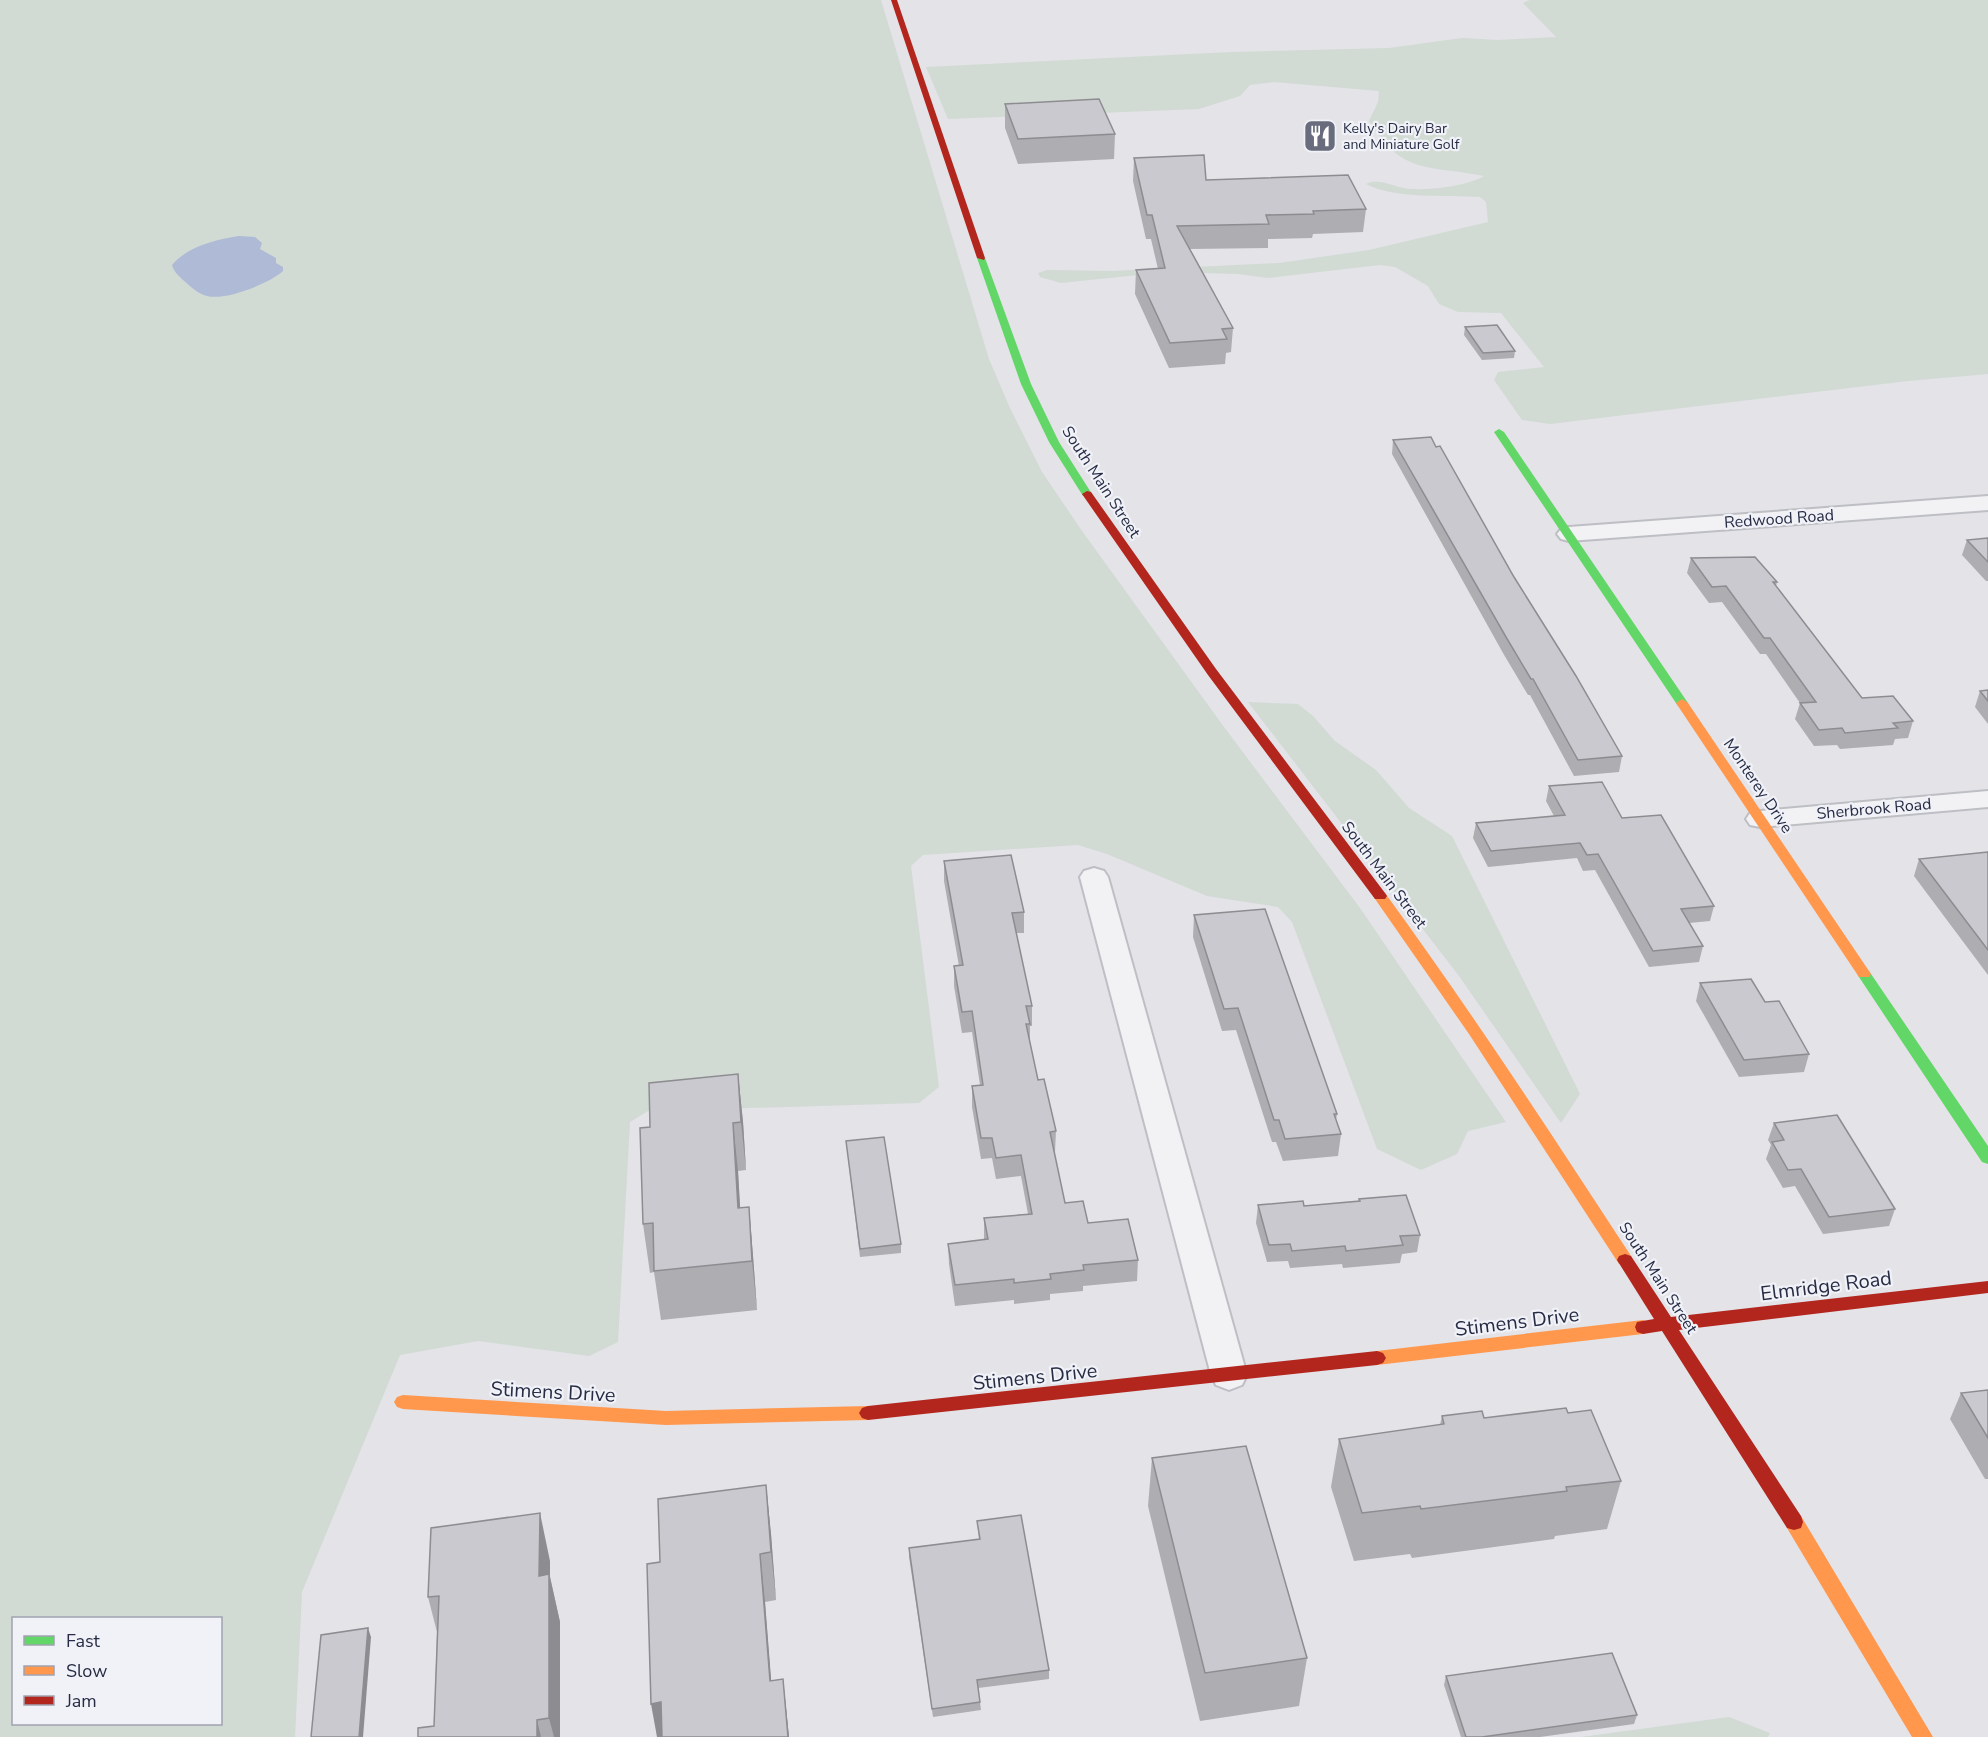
<svg xmlns="http://www.w3.org/2000/svg" width="1988" height="1737" font-family="'Nunito Sans',sans-serif">
	<style>
		.green { fill: #d1dbd3; fill-rule: evenodd }
		.water { fill: #aebad6 }
		.lines { fill: none; stroke-linecap: round; stroke-linejoin: round }
		.street-casing { stroke: #bebfc4; stroke-width: 4 }
		.street { fill: #f2f2f5; fill-rule: evenodd }
		.fast { fill: #63d668; fill-rule: evenodd }
		.slow { fill: #ff974d; fill-rule: evenodd }
		.jam { fill: #b3261e; fill-rule: evenodd }
		.wall { fill: #adadb2 }
		.shaded-wall { fill: #8d8d91 }
		.building { fill: #c9c9cf; stroke: #8d8d91; stroke-width: 1.5 }
		.labels { text-anchor: middle; dominant-baseline: central; stroke-width: 4.5; stroke-linejoin: round; paint-order: stroke }
		.far-poi-label { font-size: 14px; fill: #272c44; stroke: #f0f2f8; text-anchor: start }
		.street-label { font-size: 16px; fill: #272c44; stroke: #f0f2f8 }
		.near-street-label { font-size: 20px; fill: #272c44; stroke: #f0f2f8 }
	</style>
	<rect width="100%" height="100%" fill="#e3e3e8"/>
	<g class="green">
		<path d="M0,0h881l108,359 20,47 33,66 40,59 142,196 136,181 146,214 -38,9 -11,23 -36,16 -44,-21 -85,-227 -14,-15 -71,-11 -100,-42 -29,-9 -155,10 -12,11 28,221 -20,16 -271,8 -18,11 -12,220 -29,14 -111,-15 -78,14 -98,237 -7,145h-295zM14,1618h206v106h-206z"/>
		<path d="M1530,0h458v374l-80,7 -358,43 -28,-4 -28,-40 4,-8 46,-5 -43,-54 -43,-1 -19,-8 -11,-18 -33,-19 -15,-2 -112,13 -30,-4 -71,-2 -106,11 -21,-6 -2,-4 9,-3 65,1 167,-8 90,-13 119,-28 -2,-20 -6,-5c-33,-2 -87,2 -114,-13 13,-7 31,5 45,5 21,1 57,-3 73,-13 -53,-11 -82,0 -115,-55l9,-19 1,-11 -105,-9 -24,3 -10,11 -41,13 -251,10 -22,-52 306,-15 157,-4 73,-10 36,2 58,-3 -33,-34z"/>
		<path d="M1248,702l50,2 15,12 22,25 41,29 33,38 43,28 128,258 -19,29 -102,-147z"/>
		<path d="M1729,1717l41,16 -2,4h-187z"/>
	</g>
	<path class="water" d="M239,236l16,1 7,6 -2,6 16,9v5l7,4v4c-13,12 -57,30 -76,25 -9,-2 -17,-10 -24,-16 -5,-5 -9,-8 -11,-15 16,-19 43,-25 67,-29z"/>
	<g class="lines">
		<defs>
			<g id="street">
				<path d="M1988,496v14l-419,31 -8,-2 -4,-5 4,-5 8,-2z"/>
				<path d="M1988,791v16l-228,20 -10,-2 -4,-6 4,-6 10,-2z"/>
				<path d="M1094,868l10,3 4,6 139,498 -5,10 -13,5 -13,-5 -5,-10 -131,-498 4,-6z"/>
			</g>
		</defs>
		<use href="#street" class="street-casing"/>
		<use href="#street" class="street"/>
		<g class="fast">
			<path d="M981,255l4,3 46,126 28,58 33,52 -1,2h-8l-34,-54 -28,-58 -44,-126z"/>
			<path d="M1499,429l5,3 184,271 -2,3h-8l-2,-3 -182,-271z"/>
			<path d="M1864,969l5,2 119,175v18l-6,-2 -123,-185 -2,-3z"/>
		</g>
		<g class="slow">
			<path d="M1682,699l6,4 181,268 2,3 -2,3h-10l-183,-274z"/>
			<path d="M1380,892l5,1c86,118 166,240 246,363l2,4 -2,4 -6,2 -6,-2 -150,-230 -96,-138z"/>
			<path d="M1643,1320l6,2 2,5 -2,5 -6,2 -266,31 -6,-2 -3,-5 3,-5 6,-2z"/>
			<path d="M403,1395l263,16 202,-5 6,2 3,5 -3,5 -6,2 -202,5 -263,-16 -6,-2 -3,-5 3,-5z"/>
			<path d="M1794,1514l7,2 132,221h-21l-125,-209 -2,-6 2,-6z"/>
		</g>
		<g class="jam">
			<path d="M891,0h6l88,258 -1,2 -7,-2z"/>
			<path d="M1087,491l4,1 125,177 169,224 2,3 -2,3h-10l-167,-224 -126,-181z"/>
			<path d="M1625,1254l6,2 40,61 317,-36v12l-309,37 122,186 2,6 -2,6 -7,2 -7,-2 -125,-197 -19,3 -6,-2 -2,-5 2,-5 17,-3 -37,-59 2,-4z"/>
			<path d="M1377,1351l6,2 3,5 -3,5 -6,2 -509,55 -6,-2 -3,-5 3,-5 6,-2z"/>
		</g>
	</g>
	<g class="wall">
		<path d="M1005,104l110,30 -1,25 -96,5 -13,-36z"/>
		<path d="M1134,158l72,22 160,29 -3,23 -50,2 -1,4 -44,1v9l-78,1 43,79 -2,24 -5,1 -1,11 -56,4 -34,-74 1,-24 22,-1 -7,-30h-5l-13,-58z"/>
		<path d="M1465,327l50,24 -1,7 -32,2 -18,-25z"/>
		<path d="M1393,440l43,7 78,130 108,179 -3,16 -45,4 -44,-81h-2l-25,-42 -111,-199z"/>
		<path d="M1988,538v43h-2l-24,-26 5,-15z"/>
		<path d="M1691,558l86,24 -1,4 86,112 51,23 -5,17 -13,1 -2,6 -53,4 -3,-4 -23,1 -19,-27 5,-16 -34,-49h-6l-38,-52 -13,1 -22,-30z"/>
		<path d="M1988,690v34l-13,-17 5,-16z"/>
		<path d="M1549,786l73,32 92,88 -4,15 -21,2 14,23 -4,16 -50,5 -54,-97 -12,1 -6,-13 -89,9 -15,-29 3,-15 78,-7 -8,-15z"/>
		<path d="M1988,852v123l-74,-99 5,-17z"/>
		<path d="M944,861l80,51v21h-8l16,73v20h-2v17l8,37 18,51 -1,21h-1l11,51 23,20 50,37 -1,21 -54,5v5l-33,3v6l-36,4v-4l-59,6 -6,-42 -1,-20 36,-4v-22l44,-4 -7,-38 -25,3 -4,-21 -11,1 -9,-52v-21l8,-1 -8,-53 -10,1 -8,-47v-20h5l-15,-85z"/>
		<path d="M1194,915l143,199 -1,6 5,14 -3,22 -55,5 -7,-19h-4l-36,-112 -14,1 -29,-94z"/>
		<path d="M1700,983l65,19 44,52 -5,18 -65,5 -43,-76z"/>
		<path d="M738,1074l5,48 3,48 -8,1 2,37 9,-1 4,49 4,54 -96,10 -7,-48 -4,1 -7,-49 7,-97z"/>
		<path d="M1774,1123l121,86 -6,17 -66,8 -28,-48 -12,2 -17,-29 5,-14 -3,-5z"/>
		<path d="M846,1141l55,103v9l-41,4z"/>
		<path d="M1359,1199l61,36 -3,17 -15,2 -2,9 -57,5 -1,-4 -52,4 -2,-7 -21,1 -11,-39 2,-18 46,1 54,-4z"/>
		<path d="M1988,1390v89h-3l-35,-60 11,-26z"/>
		<path d="M1568,1413l53,68 -14,48 -52,7 -1,3 -142,19 -2,-4 -56,7 -23,-74 8,-48 101,-14 2,-9 42,2z"/>
		<path d="M1152,1458l155,200 -8,48 -99,15 -52,-215z"/>
		<path d="M766,1485l5,49 5,66 -11,2 6,79 12,-2 6,58h-132z"/>
		<path d="M977,1521l72,149v9l-71,9 2,14 1,8 -48,7 -24,-160v-9l70,-8z"/>
		<path d="M550,1561v16l10,45v115h-142l16,-11 3,-94 -9,-35z"/>
		<path d="M1446,1676l191,39 -3,9 -94,13h-79l-17,-52z"/>
	</g>
	<g class="shaded-wall">
		<path d="M738,1074l5,48 3,48 -5,-48z"/>
		<path d="M733,1123l5,48 5,86 -5,-49z"/>
		<path d="M749,1207l4,49 4,54 -5,-49z"/>
		<path d="M766,1485l5,49 5,66 -5,-48z"/>
		<path d="M540,1513l10,48v16l10,45v115h-6l-5,-19 -10,-142z"/>
		<path d="M760,1554l5,48 10,127 -5,-48z"/>
		<path d="M368,1628l3,9 -8,100h-4z"/>
		<path d="M783,1679l6,58h-1z"/>
		<path d="M661,1702l6,35h-10l-6,-33z"/>
		<path d="M537,1720l4,17h-4z"/>
	</g>
	<g class="building">
		<path d="M1099,99l16,35 -97,5 -13,-35z"/>
		<path d="M1204,155l2,25 142,-5 18,34 -53,2 1,3 -48,1 3,9 -92,2 56,102 -11,1 5,10 -57,4 -34,-73 29,-2 -13,-53h-5l-13,-57z"/>
		<path d="M1497,325l18,26 -32,2 -18,-26z"/>
		<path d="M1431,437l5,10 4,-1 74,131 62,99 46,80 -44,4 -45,-81h-2l-25,-42 -113,-197z"/>
		<path d="M1988,538v24l-21,-22z"/>
		<path d="M1755,557l22,25h-4l89,116 31,-2 20,25 -20,2 5,5 -53,5 -3,-5 -23,2 -19,-27 16,-1 -46,-64h-6l-38,-52 -14,1 -21,-29z"/>
		<path d="M1988,690v11l-8,-10z"/>
		<path d="M1602,782l20,36 39,-3 53,91 -33,3 22,37 -50,5 -55,-97 -11,1 -7,-12 -89,8 -15,-28 89,-8 -16,-29z"/>
		<path d="M1988,852v98l-69,-91z"/>
		<path d="M1011,855l13,57 -12,1 20,93h-6l4,18h-4l12,56 6,-1 12,52 -6,1 15,71 18,-2 5,22 40,-4 10,41 -55,5 1,5 -34,4 1,5 -37,4v-4l-59,6 -7,-41 40,-5 -4,-21 48,-4 -11,-59 -25,3 -4,-20h-11l-9,-52 11,-1 -11,-74 -10,1 -8,-46 9,-1 -19,-104z"/>
		<path d="M1265,909l72,205h-3l7,20 -56,5 -6,-19h-5l-36,-112 -14,1 -30,-94z"/>
		<path d="M1751,979l14,23 14,-1 30,53 -65,6 -44,-77z"/>
		<path d="M738,1074l3,48 -8,1 5,85 11,-1 3,54 -98,10 -1,-48 -10,1 -3,-96 10,-1 -1,-44z"/>
		<path d="M1837,1115l58,94 -66,8 -28,-48 -13,1 -16,-28 12,-2 -10,-17z"/>
		<path d="M884,1137l17,107 -41,5 -14,-108z"/>
		<path d="M1406,1195l14,40 -20,1 3,9 -57,6 -1,-5 -53,5 -2,-7 -21,1 -11,-40 45,-4 1,5 56,-5 -1,-2z"/>
		<path d="M1988,1390v48l-27,-45z"/>
		<path d="M1566,1408l2,5 23,-3 30,71 -55,6 1,4 -146,18 -1,-3 -58,7 -23,-74 105,-15 -2,-8 40,-5 2,7z"/>
		<path d="M1246,1446l61,212 -102,15 -53,-215z"/>
		<path d="M766,1485l5,67 -11,2 10,127 13,-2 5,58h-126l-1,-35 -10,2 -4,-140 13,-2 -2,-63z"/>
		<path d="M540,1513l-1,63 10,-2v144l-12,2v17h-119v-9l16,-2 5,-130 -11,1 3,-69z"/>
		<path d="M1021,1515l28,155 -72,10 3,22 -48,7 -23,-161 71,-9 -3,-18z"/>
		<path d="M368,1628l-9,109h-48l10,-102z"/>
		<path d="M1612,1653l25,62 -155,22h-16l-20,-61z"/>
	</g>
	<defs>
		<symbol id="restaurant-square" viewBox="-11 -11 22 22"><rect x="-9" y="-9" width="18" height="18" rx="4" fill="#696c7d" stroke="#f0f2f8"/><path d="M-5-6h1v4h1v-4h1v4h1v-4h1v5L-1.5 .5V6h-2V.5L-5-1ZM5-6V6H3V1.5H1.5Q1.5-4 5-6Z" fill="#fff"/></symbol>
	</defs>
	<g fill-rule="evenodd">
		<use href="#restaurant-square" x="1301" y="117" width="38" height="38"/>
	</g>
	<g class="labels">
		<g class="far-poi-label">
			<text x="1343" y="128">Kelly's Dairy Bar<tspan x="1343" dy="16">and Miniature Golf</tspan></text>
		</g>
		<g class="street-label">
			<text transform="translate(1101 482) rotate(57)">South Main Street</text>
			<text transform="translate(1779 519) rotate(-4)">Redwood Road</text>
			<text transform="translate(1758 786) rotate(56)">Monterey Drive</text>
			<text transform="translate(1874 809) rotate(-5)">Sherbrook Road</text>
			<text transform="translate(1384 875) rotate(53)">South Main Street</text>
			<text transform="translate(1658 1278) rotate(57)">South Main Street</text>
		</g>
		<g class="near-street-label">
			<text transform="translate(1826 1286) rotate(-7)">Elmridge Road</text>
			<text transform="translate(1517 1322) rotate(-7)">Stimens Drive</text>
			<text transform="translate(1035 1377) rotate(-6)">Stimens Drive</text>
			<text transform="translate(553 1392) rotate(3)">Stimens Drive</text>
		</g>
	</g>
	<rect x="12" y="1617" width="210" height="108" fill="#f0f2f8" stroke="#a0a3b0" stroke-width="1.5"/>
	<rect x="24" y="1636" width="30" height="9" fill="#63d668" stroke="#a0a3b0" stroke-width="1.5"/>
	<text x="66" y="1647" font-size="18" fill="#272c44">Fast</text>
	<rect x="24" y="1666" width="30" height="9" fill="#ff974d" stroke="#a0a3b0" stroke-width="1.5"/>
	<text x="66" y="1677" font-size="18" fill="#272c44">Slow</text>
	<rect x="24" y="1696" width="30" height="9" fill="#b3261e" stroke="#a0a3b0" stroke-width="1.5"/>
	<text x="66" y="1707" font-size="18" fill="#272c44">Jam</text>
</svg>
